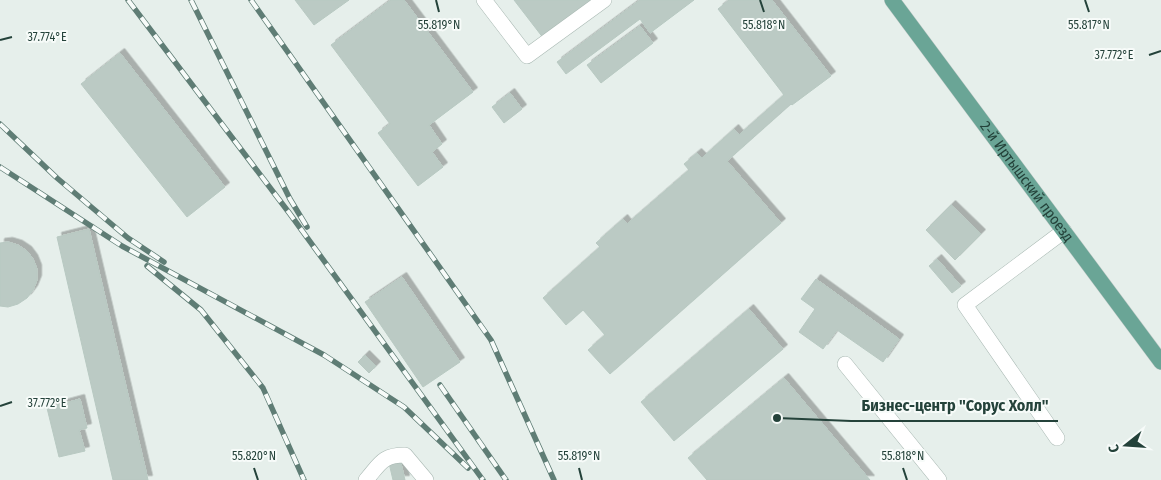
<svg xmlns="http://www.w3.org/2000/svg" width="1161" height="480" font-family="'Fira Sans Condensed',sans-serif">
	<style>
		.building { fill: #bbcac4; stroke: #b8c9c2; filter: url(#shadow) }
		.lines { fill: none; stroke-linecap: round; stroke-linejoin: round }
		.minor-casing { stroke: #a8b8b2; stroke-width: 16 }
		.major-casing { stroke: #c2cac8; stroke-width: 16 }
		.minor { stroke: #fff; stroke-width: 15 }
		.major { stroke: #6aa596; stroke-width: 15 }
		.rail-casing { stroke: #5f7d75; stroke-width: 5.5 }
		.rail { stroke: #f7fbf9; stroke-width: 4; stroke-dasharray: 11; stroke-linecap: butt }
		.ticks { fill: none; stroke: #24423a; stroke-width: 2 }
		.labels { text-anchor: middle; dominant-baseline: central; stroke-width: 4; stroke-linejoin: round; paint-order: stroke }
		.street-label { font-size: 15px; fill: #24423a; stroke: #f7fbf9 }
		.ticks-label { font-size: 12px; text-anchor: middle; fill: #24423a; stroke: #f7fbf9; stroke-width: 4; stroke-linejoin: round; paint-order: stroke }
		.leader { fill: none; stroke: #24423a; stroke-width: 2 }
		.callout-dot { fill: #24423a; stroke: #f7fbf9; stroke-width: 2 }
		.callout-label { font-size: 16px; text-anchor: middle; font-weight: bold; fill: #24423a; stroke: #f7fbf9; stroke-width: 4; stroke-linejoin: round; paint-order: stroke }
	</style>
	<defs>
		<filter id="shadow"><feDropShadow dx="4.5" dy="-4.5" stdDeviation="0" flood-color="#0004"/></filter>
	</defs>
	<rect width="100%" height="100%" fill="#e6efeb"/>
	<g class="building">
		<path d="M295,0h54l-35,25z"/>
		<path d="M391,0h13l69,92 -44,33 13,19 -10,8 11,15 -25,19 -40,-53 12,-9 -59,-79z"/>
		<path d="M514,0h81l-51,39z"/>
		<path d="M640,0h54l-44,33 -10,-14 -74,55 -9,-12z"/>
		<path d="M729,0h43l59,76 -39,29 -1,-1 -64,57 54,62 -171,151 -22,-24 17,-15 -22,-25 -17,15 -23,-27 57,-51 -4,-4 27,-24 4,5 62,-54 -5,-6 13,-11 5,5 32,-29 5,6 45,-40 -66,-86z"/>
		<path d="M640,26l13,17 -52,40 -14,-18z"/>
		<path d="M120,53l105,134 -38,30 -106,-133z"/>
		<path d="M510,93l12,16 -18,14 -12,-16z"/>
		<path d="M951,205l30,29 -26,26 -29,-30z"/>
		<path d="M89,229l59,251h-35l-56,-243z"/>
		<path d="M8,242l10,3 9,6 6,8 4,10v11l-4,10 -6,8 -9,6 -10,3 -8,-1v-63z"/>
		<path d="M937,259l24,27 -9,7 -23,-27z"/>
		<path d="M402,277l58,85 -37,25 -58,-85z"/>
		<path d="M816,279l83,60 -16,23 -46,-32 -14,19 -24,-17 16,-23 -14,-10z"/>
		<path d="M749,309l34,40 -109,92 -33,-39z"/>
		<path d="M365,355l11,11 -7,7 -11,-11z"/>
		<path d="M784,378l86,102h-163l-19,-22z"/>
		<path d="M80,399l7,29 -8,2 6,21 -26,6 -12,-49z"/>
		<path d="M400,460l5,20h-12l-4,-17z"/>
	</g>
	<g class="lines">
		<defs>
			<g id="minor">
				<path d="M484,0l43,56 77,-56"/>
				<path d="M845,364l94,116"/>
				<path d="M1057,438l-92,-133 99,-74"/>
				<path d="M366,480c14,-16 16,-25 39,-25l21,25"/>
			</g>
			<g id="major">
				<path id="s1" d="M892,0l269,362"/>
			</g>
		</defs>
		<use href="#minor" class="minor-casing"/>
		<use href="#major" class="major-casing"/>
		<use href="#minor" class="minor"/>
		<use href="#major" class="major"/>
		<defs>
			<g id="rail">
				<path d="M128,0l162,214 193,266"/>
				<path d="M191,0l99,199 17,28"/>
				<path d="M251,0l240,340 63,140"/>
				<path d="M0,124l57,54 71,60 36,24"/>
				<path d="M0,167l122,79 202,109 80,52 64,61"/>
				<path d="M147,266l54,44 62,78 41,92"/>
				<path d="M440,385l66,95"/>
			</g>
		</defs>
		<use href="#rail" class="rail-casing"/>
		<use href="#rail" class="rail"/>
	</g>
	<path class="ticks" d="M436,0l3,12M760,0l4,12M1085,0l4,12M0,40l12,-3M1149,55l12,-4M0,406l12,-4M254,468l4,12M579,468l3,12M903,468l4,12"/>
	<g class="labels">
		<g class="street-label">
			<text stroke="none"><textPath href="#s1" startOffset="226">2-й Иртышский проезд</textPath></text>
		</g>
	</g>
	<g class="ticks-label">
		<text x="439" y="29">55.819°N</text>
		<text x="764" y="29">55.818°N</text>
		<text x="1089" y="29">55.817°N</text>
		<text x="47" y="41">37.774°E</text>
		<text x="1114" y="59">37.772°E</text>
		<text x="47" y="407">37.772°E</text>
		<text x="254" y="460">55.820°N</text>
		<text x="579" y="460">55.819°N</text>
		<text x="903" y="460">55.818°N</text>
	</g>
	<path class="leader" d="M777 418L851 421H1058"/>
	<circle class="callout-dot" cx="777" cy="418" r="5"/>
	<g class="callout-label">
		<text x="955" y="411">Бизнес-центр "Сорус Холл"</text>
	</g>
	<g transform="translate(1126 445) rotate(253)" stroke="#f7fbf9" stroke-width="4" paint-order="stroke">
	<path d="M0-4L9 19L0 12L-9 19Z" fill="#24423a"/>
	<text y="-8" font-size="14" font-weight="bold" text-anchor="middle" fill="#24423a">С</text>
	</g>
</svg>
